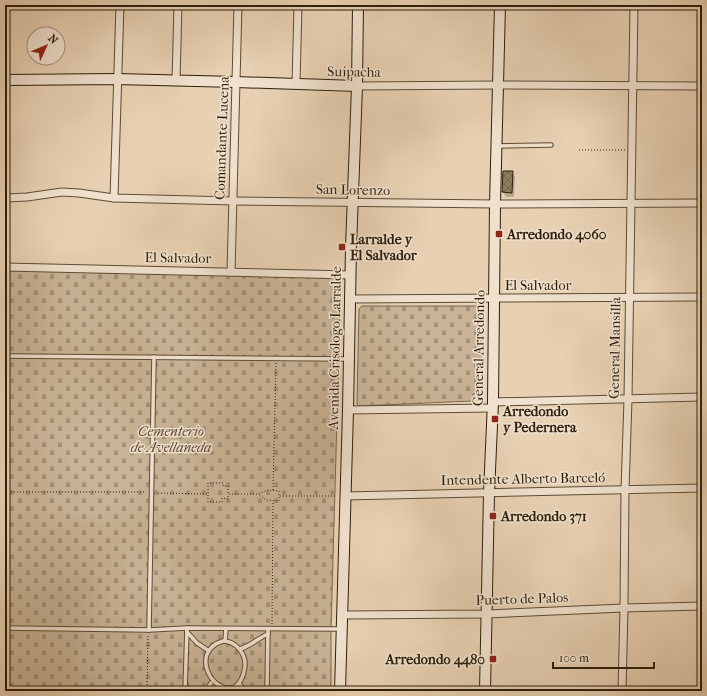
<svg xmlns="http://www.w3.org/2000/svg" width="707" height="696" font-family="'IM FELL French Canon',serif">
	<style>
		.cemetery { fill: url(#cemetery-stones); stroke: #7a6950 }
		.shadow { fill: #0003 }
		.building { fill: url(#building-cross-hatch); stroke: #2d1f0a }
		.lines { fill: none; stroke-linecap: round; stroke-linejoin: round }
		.lane-casing { stroke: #5c4c34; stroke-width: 5.5 }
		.street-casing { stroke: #5c4c34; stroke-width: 9 }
		.secondary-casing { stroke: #2d1f0a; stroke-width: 12 }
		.path { stroke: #2d1f0a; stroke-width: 1; stroke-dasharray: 1 2; stroke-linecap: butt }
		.lane { stroke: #f0e1ce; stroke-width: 3.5 }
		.street { stroke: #f0e1ce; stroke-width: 7 }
		.secondary { stroke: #f0e1ce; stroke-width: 10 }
		.poi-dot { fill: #8f2418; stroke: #f0e1ce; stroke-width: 1.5 }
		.labels { text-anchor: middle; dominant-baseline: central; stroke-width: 3; stroke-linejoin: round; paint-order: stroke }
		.street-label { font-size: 14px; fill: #2d1f0a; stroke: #f0e1ce }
		.poi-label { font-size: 14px; font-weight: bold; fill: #2d1f0a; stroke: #f0e1ce; text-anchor: start }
		.park-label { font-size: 14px; font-style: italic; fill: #5c4b34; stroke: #f0e1ce }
	</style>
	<defs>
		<pattern id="cemetery-stones" width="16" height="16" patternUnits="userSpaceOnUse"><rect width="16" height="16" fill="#c8b396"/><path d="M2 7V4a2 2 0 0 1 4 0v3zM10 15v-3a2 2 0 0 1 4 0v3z" fill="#a39179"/></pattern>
		<pattern id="building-cross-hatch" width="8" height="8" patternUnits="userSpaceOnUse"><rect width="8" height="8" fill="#8e7c62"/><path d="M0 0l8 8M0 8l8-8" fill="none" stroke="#74654f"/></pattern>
	</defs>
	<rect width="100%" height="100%" fill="#e8d1b3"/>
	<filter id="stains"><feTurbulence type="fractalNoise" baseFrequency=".005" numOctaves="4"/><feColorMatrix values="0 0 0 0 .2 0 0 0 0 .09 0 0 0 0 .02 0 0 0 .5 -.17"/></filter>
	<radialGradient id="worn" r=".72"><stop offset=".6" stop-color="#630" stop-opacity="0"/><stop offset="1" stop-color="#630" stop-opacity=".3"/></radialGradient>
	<g class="cemetery">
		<path d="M5,268l336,10 -10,351v62h-326z"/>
		<path d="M362,306h120l2,3 -2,84 -9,1 -1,7 -113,5 -2,-2 2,-95z"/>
	</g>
	<path class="shadow" d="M512,172l3,5 -1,20h-8l-3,-5z"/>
	<path class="building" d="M503,171h10l-1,22 -10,-1z"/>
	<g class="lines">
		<defs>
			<g id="lane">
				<path d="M5,79l1,-74"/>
				<path d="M497,146l54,-1"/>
				<path d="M5,356l343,3"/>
				<path d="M5,628l144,2 38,-2 154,1"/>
				<path d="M149,630l5,-273"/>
				<path d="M187,632l10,11 12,8"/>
				<path d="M223,641c12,0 23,12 22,25 -1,8 -3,16 -10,21 -23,9 -46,-36 -12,-46z"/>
				<path d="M225,641l1,-12"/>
				<path d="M240,649c11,-3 18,-11 28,-15"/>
				<path d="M239,684l7,7"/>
				<path d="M185,691l2,-63"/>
				<path d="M206,691l5,-8"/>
				<path d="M267,691l1,-62"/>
			</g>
			<g id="street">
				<path d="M176,81l2,-76"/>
				<path d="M296,84l2,-79"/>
				<path d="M357,86l141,-1 204,1"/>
				<path d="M5,198l22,-1 35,-5 17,1 35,5 119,3 262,3 207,-1"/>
				<path d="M114,198l6,-193"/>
				<path d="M5,267l346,8"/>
				<path d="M231,272l7,-267"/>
				<path d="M350,299l352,-2"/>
				<path d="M493,402l209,-5"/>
				<path d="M348,410l144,-2"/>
				<path d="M345,496l357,-8"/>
				<path d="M343,615l144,-1 137,-6 78,-2"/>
				<path d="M622,691l2,-83 1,-118 3,-91 6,-394"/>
			</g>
			<g id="secondary">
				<path d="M5,80l112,-1 119,3 121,4"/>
				<path d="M340,691l8,-281 3,-162 6,-162 1,-81"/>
				<path d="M485,691l4,-198 4,-91 2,-198 5,-199"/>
			</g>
		</defs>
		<use href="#lane" class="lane-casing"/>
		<use href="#street" class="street-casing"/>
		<use href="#secondary" class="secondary-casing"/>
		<g class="path">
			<path d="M579,150h46"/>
			<path d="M273,490l3,-127"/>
			<path d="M5,492h141"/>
			<path d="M158,493l50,1v-11h15v3h5v8h30l9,-4 12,1v10l-13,-1 -8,-6"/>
			<path d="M208,495v7h14v-4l6,1v-5"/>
			<path d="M280,496h57"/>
			<path d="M272,624l1,-123"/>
			<path d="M147,691l1,-55"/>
		</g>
		<use href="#lane" class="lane"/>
		<use href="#street" class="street"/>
		<use href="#secondary" class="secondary"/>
	</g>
	<g class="poi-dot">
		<rect x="495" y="230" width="8" height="8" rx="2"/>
		<rect x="338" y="243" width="8" height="8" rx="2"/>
		<rect x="491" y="415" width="8" height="8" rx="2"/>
		<rect x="489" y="512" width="8" height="8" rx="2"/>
		<rect x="489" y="655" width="8" height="8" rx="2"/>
	</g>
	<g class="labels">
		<g class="street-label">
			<text transform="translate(354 72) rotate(1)">Suipacha</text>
			<text transform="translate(222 138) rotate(-88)">Comandante Lucena</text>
			<text transform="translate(353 190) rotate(1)">San Lorenzo</text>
			<text transform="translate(178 258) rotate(1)">El Salvador</text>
			<text x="538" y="285">El Salvador</text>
			<text transform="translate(335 348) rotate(-89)">Avenida Crisólogo Larralde</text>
			<text transform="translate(479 348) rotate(-89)">General Arredondo</text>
			<text transform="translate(615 348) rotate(-89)">General Mansilla</text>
			<text transform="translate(523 479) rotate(-1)">Intendente Alberto Barceló</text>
			<text transform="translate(522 599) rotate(-2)">Puerto de Palos</text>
		</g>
		<g class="poi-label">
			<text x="507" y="234">Arredondo 4060</text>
			<text x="350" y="239">Larralde y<tspan x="350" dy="16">El Salvador</tspan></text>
			<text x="503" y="411">Arredondo<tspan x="503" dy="16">y Pedernera</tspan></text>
			<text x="501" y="516">Arredondo 371</text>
			<text x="485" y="659" text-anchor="end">Arredondo 4480</text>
		</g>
		<g class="park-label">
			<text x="171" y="431">Cementerio<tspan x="171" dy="16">de Avellaneda</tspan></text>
		</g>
	</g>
	<rect width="707" height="696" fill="none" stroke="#e8d1b3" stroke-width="20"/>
	<rect x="6" y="6" width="695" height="684" fill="none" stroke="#2d1f0a" stroke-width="2"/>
	<rect x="10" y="10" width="687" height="676" fill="none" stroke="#2d1f0a"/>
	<g transform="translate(46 46) rotate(46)"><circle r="19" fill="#f0e1ce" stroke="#a29380"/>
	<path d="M0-3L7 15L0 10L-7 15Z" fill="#8f2418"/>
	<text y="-6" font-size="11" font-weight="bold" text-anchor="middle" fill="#2d1f0a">N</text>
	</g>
	<path d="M553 662v6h101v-6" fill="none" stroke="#2d1f0a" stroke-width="2"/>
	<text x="559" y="662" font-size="12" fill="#2d1f0a" stroke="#f0e1ce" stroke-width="3" paint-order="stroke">100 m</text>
	<rect width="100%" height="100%" filter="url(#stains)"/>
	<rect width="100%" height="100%" fill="url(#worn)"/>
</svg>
